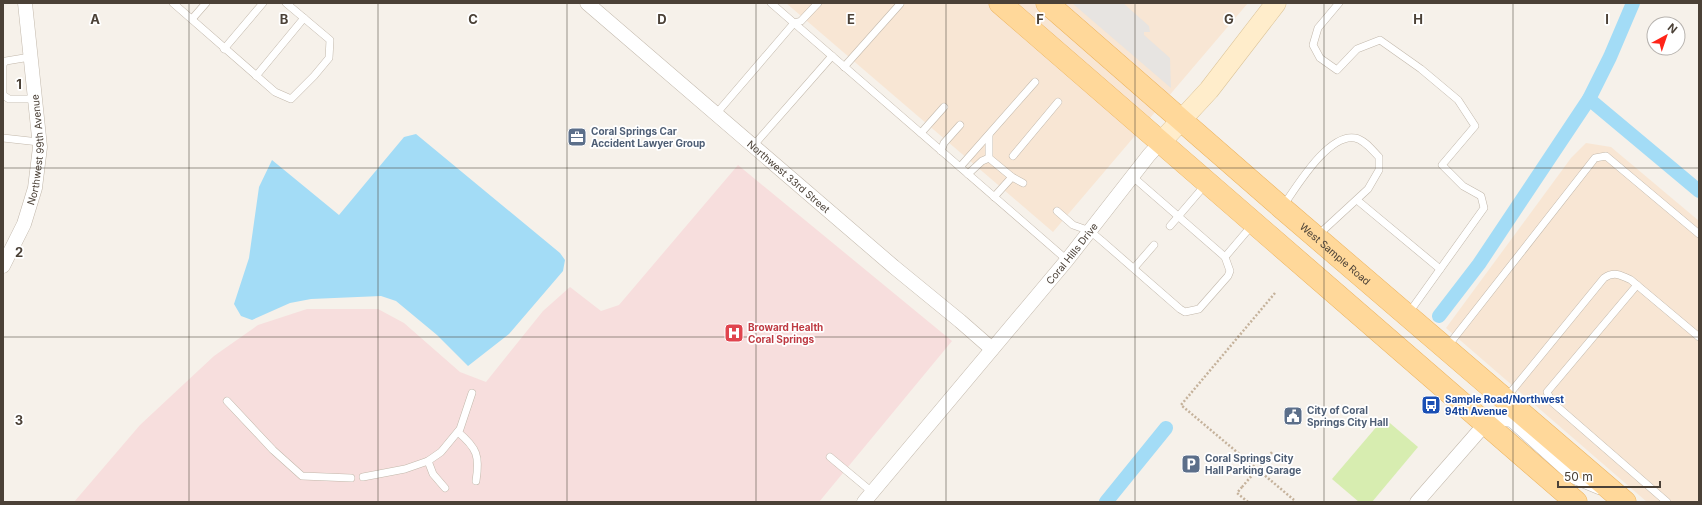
<svg xmlns="http://www.w3.org/2000/svg" width="1702" height="505" font-family="Inter,sans-serif">
	<style>
		.commercial { fill: #f8e6d4 }
		.medical { fill: #f7dedd }
		.green { fill: #d7edb0 }
		.parking { fill: #e7e4e1 }
		.water { fill: #a3dcf6 }
		.lines { fill: none; stroke-linecap: round; stroke-linejoin: round }
		.canal { stroke: #a3dcf6; stroke-width: 14 }
		.lane-casing { stroke: #c2b8ab; stroke-width: 8 }
		.street-casing { stroke: #c2b8ab; stroke-width: 15 }
		.secondary-casing { stroke: #dcc499; stroke-width: 21 }
		.primary-casing { stroke: #edb561; stroke-width: 23 }
		.path { stroke: #c5b29b; stroke-width: 2.5; stroke-dasharray: 2 2; stroke-linecap: butt }
		.lane { stroke: #fff; stroke-width: 7 }
		.street { stroke: #fff; stroke-width: 14 }
		.secondary { stroke: #ffedcb; stroke-width: 20 }
		.primary { stroke: #ffd89a; stroke-width: 22 }
		.path-bridge { stroke: #c5b29b; stroke-width: 2.5; stroke-dasharray: 2 2; stroke-linecap: butt }
		.grid { fill: none; stroke: #4b4137; stroke-width: 1; stroke-opacity: 0.55 }
		.labels { text-anchor: middle; dominant-baseline: central; stroke-width: 3.5; stroke-linejoin: round; paint-order: stroke }
		.service-label { font-size: 10px; font-weight: bold; fill: #4e5e75; stroke: #fff; text-anchor: start }
		.street-label { font-size: 10px; fill: #4b4137; stroke: #fff }
		.health-label { font-size: 10px; font-weight: bold; fill: #be3a42; stroke: #fff; text-anchor: start }
		.transit-label { font-size: 10px; font-weight: bold; fill: #164399; stroke: #fff; text-anchor: start }
		.grid-label { font-size: 13px; text-anchor: middle; font-weight: bold; fill: #4b4137; stroke: #fff; stroke-width: 3.5; stroke-linejoin: round; paint-order: stroke }
	</style>
	<rect width="100%" height="100%" fill="#f6f1ea"/>
	<g class="commercial">
		<path d="M786,3h462l-195,229z"/>
		<path d="M1586,143l25,4 88,74v281h-52l-201,-174 125,-170z"/>
	</g>
	<path class="medical" d="M738,165l214,176 -133,161h-745l66,-77 74,-69 44,-31 49,-16h71l26,14 56,49 26,10 57,-71 27,-24 31,24 18,-6z"/>
	<path class="green" d="M1384,418l34,29 -46,55h-13l-27,-23z"/>
	<path class="parking" d="M1072,3h51l26,23 1,6h-6v3l26,23 1,30z"/>
	<path class="water" d="M416,134l144,119 5,7 -2,11 -54,63 -41,32 -31,-31 -41,-34 -15,-5 -70,3 -21,4 -38,17 -11,-4 -7,-12 15,-46 10,-71 13,-27 67,55 65,-78z"/>
	<g class="lines">
		<g class="canal">
			<path d="M1589,99l110,92"/>
			<path d="M1439,316l40,-52 110,-165 21,-42 23,-54"/>
			<path d="M1106,502l60,-74"/>
		</g>
		<defs>
			<g id="lane">
				<path d="M173,3l102,89 16,7 23,-23 15,-18 1,-18 -44,-37"/>
				<path d="M771,3l296,257"/>
				<path d="M1339,3l-21,25 -5,17 7,13 17,12 20,-21 23,-9 41,29 37,31 17,26 -33,39 21,21 18,10 3,12 -76,106"/>
				<path d="M192,19l14,-16"/>
				<path d="M224,49l39,-46"/>
				<path d="M30,57l-24,4 -3,3v31l6,4h26"/>
				<path d="M844,67l56,-63"/>
				<path d="M256,76l48,-58"/>
				<path d="M716,114l78,-91 7,-2 17,-18"/>
				<path d="M921,133l23,-26"/>
				<path d="M989,135v23l23,19 11,6"/>
				<path d="M3,138l36,4"/>
				<path d="M753,146l79,-90"/>
				<path d="M941,151l3,-8 16,-18"/>
				<path d="M1013,156l45,-54"/>
				<path d="M960,167l75,-85"/>
				<path d="M968,174l14,-13 7,-3"/>
				<path d="M994,197l18,-20"/>
				<path d="M1357,200l83,69"/>
				<path d="M1283,206c13,-18 45,-73 72,-68 10,2 17,12 24,19v13l-11,19 -51,47"/>
				<path d="M1057,211l16,14 17,6 12,10 78,68 5,3 14,-3 29,-33 2,-5 -5,-14 -92,-80"/>
				<path d="M1170,226l36,-42"/>
				<path d="M1225,257l28,-33"/>
				<path d="M1134,268l20,-23"/>
				<path d="M1637,285l-90,107 5,10 115,100"/>
				<path d="M1447,347l148,-189 11,-2 93,78"/>
				<path d="M1506,398l98,-120c10,-7 17,-3 27,2l68,57"/>
				<path d="M227,401l46,49 29,26 49,2"/>
				<path d="M458,432c19,16 22,24 18,49"/>
				<path d="M830,457l42,35"/>
				<path d="M428,461l5,13 12,14"/>
				<path d="M363,477l42,-8 23,-8 13,-9 19,-23 12,-36"/>
			</g>
			<g id="street">
				<path id="s1" d="M587,3l307,264 66,54 32,28"/>
				<path id="s2" d="M3,266l21,-42 11,-36 5,-41 -15,-144"/>
				<path id="s3" d="M864,502l203,-242 82,-105 12,-13"/>
				<path d="M1417,502l69,-79 12,-5 14,2 63,57 24,10"/>
			</g>
			<path id="secondary" d="M1161,142l48,-52 67,-87"/>
			<g id="primary">
				<path d="M1000,3l576,499"/>
				<path id="s4" d="M1047,3l235,205 343,294"/>
			</g>
		</defs>
		<use href="#lane" class="lane-casing"/>
		<use href="#street" class="street-casing"/>
		<use href="#secondary" class="secondary-casing"/>
		<use href="#primary" class="primary-casing"/>
		<g class="path">
			<path d="M1275,293l-94,112 113,95"/>
			<path d="M1242,487l-5,6 11,9"/>
		</g>
		<use href="#lane" class="lane"/>
		<use href="#street" class="street"/>
		<use href="#secondary" class="secondary"/>
		<use href="#primary" class="primary"/>
		<path class="path-bridge" d="M1242,487l31,-36"/>
	</g>
	<path class="grid" d="M189,3v499M378,3v499M567,3v499M756,3v499M946,3v499M1135,3v499M1324,3v499M1513,3v499M3,168h1696M3,337h1696"/>
	<defs>
		<symbol id="office-square" viewBox="-11 -11 22 22"><rect x="-9" y="-9" width="18" height="18" rx="4" fill="#5c6f8a" stroke="#fff"/><path d="M-6-3h4V-5.5h4V-3h4V5H-6ZM-1-4.5V-3h2v-1.5ZM-6 0V1H6V0Z" fill="#fff"/></symbol>
		<symbol id="hospital-square" viewBox="-11 -11 22 22"><rect x="-9" y="-9" width="18" height="18" rx="4" fill="#e0444e" stroke="#fff"/><path d="M-5-5h3v3.5h4V-5h3V5h-3V1.5h-4V5h-3Z" fill="#fff"/></symbol>
		<symbol id="bus-square" viewBox="-11 -11 22 22"><rect x="-9" y="-9" width="18" height="18" rx="4" fill="#1a4fb4" stroke="#fff"/><path d="M-5-6H5V4H4V6H2V4H-2V6H-4V4H-5ZM-3.5-4V0h7V-4ZM-3.5 1.2v1.5H-2V1.2ZM2 1.2v1.5H3.5V1.2Z" fill="#fff"/></symbol>
		<symbol id="civic-square" viewBox="-11 -11 22 22"><rect x="-9" y="-9" width="18" height="18" rx="4" fill="#5c6f8a" stroke="#fff"/><path d="M-.6-6.5H3V-4.5H.6V-3L4-1V1h2V6H-6V1h2V-1L-.6-3ZM-1.2 2.5V6h2.4V2.5Z" fill="#fff"/></symbol>
		<symbol id="parking-square" viewBox="-11 -11 22 22"><rect x="-9" y="-9" width="18" height="18" rx="4" fill="#5c6f8a" stroke="#fff"/><path d="M-3.5-5.5H1a3.5 3.5 0 0 1 0 7H-1V5.5H-3.5ZM-1-3.4V-.6H.8a1.4 1.4 0 0 0 0-2.8Z" fill="#fff"/></symbol>
	</defs>
	<g fill-rule="evenodd">
		<use href="#office-square" x="566" y="126" width="22" height="22"/>
		<use href="#hospital-square" x="723" y="322" width="22" height="22"/>
		<use href="#bus-square" x="1420" y="394" width="22" height="22"/>
		<use href="#civic-square" x="1282" y="405" width="22" height="22"/>
		<use href="#parking-square" x="1180" y="453" width="22" height="22"/>
	</g>
	<g class="labels">
		<g class="service-label">
			<text x="591" y="131">Coral Springs Car<tspan x="591" dy="12">Accident Lawyer Group</tspan></text>
			<text x="1307" y="410">City of Coral<tspan x="1307" dy="12">Springs City Hall</tspan></text>
			<text x="1205" y="458">Coral Springs City<tspan x="1205" dy="12">Hall Parking Garage</tspan></text>
		</g>
		<g class="street-label">
			<text stroke="none"><textPath href="#s2" startOffset="123">Northwest 99th Avenue</textPath></text>
			<text stroke="none"><textPath href="#s1" startOffset="266">Northwest 33rd Street</textPath></text>
			<text stroke="none"><textPath href="#s3" startOffset="324">Coral Hills Drive</textPath></text>
			<text stroke="none"><textPath href="#s4" startOffset="382">West Sample Road</textPath></text>
		</g>
		<g class="health-label">
			<text x="748" y="327">Broward Health<tspan x="748" dy="12">Coral Springs</tspan></text>
		</g>
		<g class="transit-label">
			<text x="1445" y="399">Sample Road/Northwest<tspan x="1445" dy="12">94th Avenue</tspan></text>
		</g>
	</g>
	<g class="grid-label">
		<text x="95" y="24">A</text>
		<text x="284" y="24">B</text>
		<text x="473" y="24">C</text>
		<text x="662" y="24">D</text>
		<text x="851" y="24">E</text>
		<text x="1040" y="24">F</text>
		<text x="1229" y="24">G</text>
		<text x="1418" y="24">H</text>
		<text x="1607" y="24">I</text>
		<text x="19" y="89">1</text>
		<text x="19" y="257">2</text>
		<text x="19" y="425">3</text>
	</g>
	<rect width="1702" height="505" fill="none" stroke="#4b4137" stroke-width="8"/>
	<g transform="translate(1666 36) rotate(40)"><circle r="19" fill="#ffffff" stroke="#b7b3af"/>
	<path d="M0-3L7 15L0 10L-7 15Z" fill="#ff2418"/>
	<text y="-6" font-size="11" font-weight="bold" text-anchor="middle" fill="#4b4137">N</text>
	</g>
	<path d="M1558 481v6h102v-6" fill="none" stroke="#4b4137" stroke-width="2"/>
	<text x="1564" y="481" font-size="12" fill="#4b4137" stroke="#ffffff" stroke-width="3" paint-order="stroke">50 m</text>
</svg>
